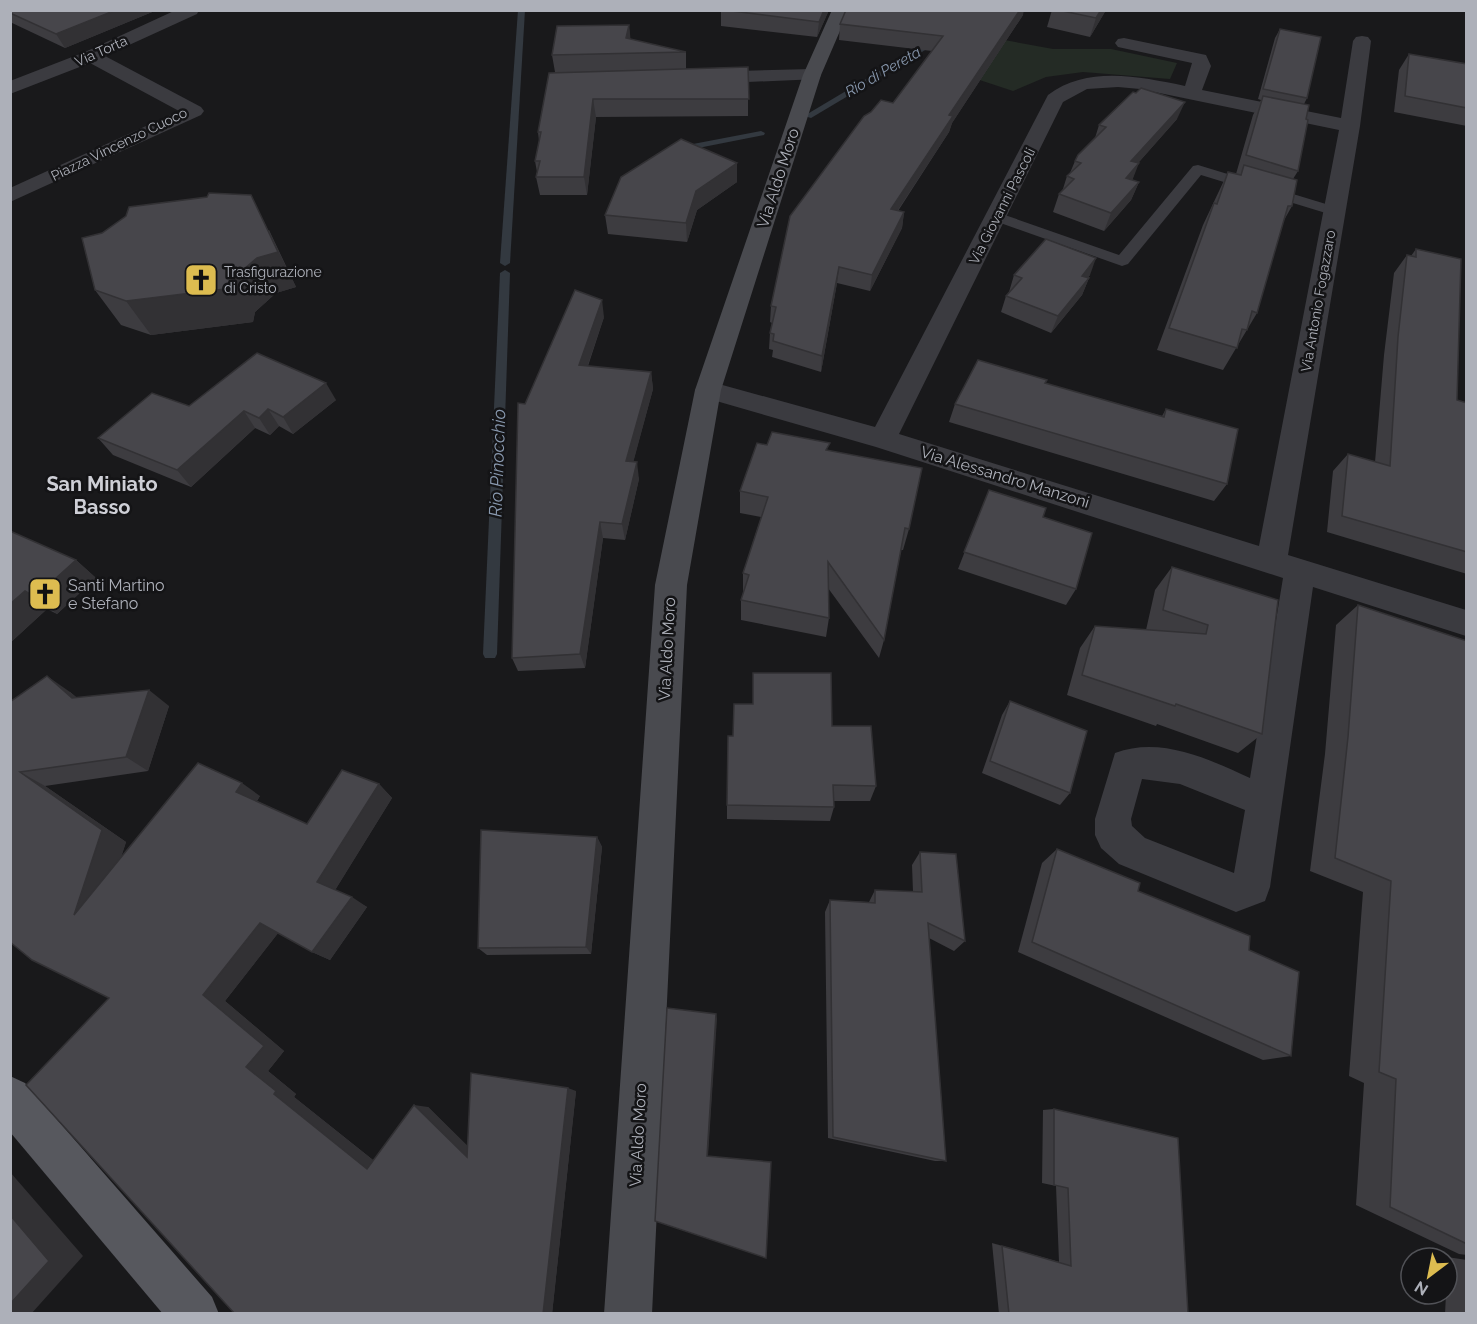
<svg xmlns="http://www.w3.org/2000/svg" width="1477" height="1324" font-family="Raleway,sans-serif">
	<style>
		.green { fill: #242b25 }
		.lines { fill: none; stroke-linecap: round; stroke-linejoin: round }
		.stream { fill: #333940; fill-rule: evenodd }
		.service { fill: #3b3b40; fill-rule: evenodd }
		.minor { fill: #3b3b40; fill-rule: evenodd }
		.secondary { fill: #494a4f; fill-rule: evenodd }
		.primary { fill: #57585e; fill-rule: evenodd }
		.wall { fill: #3d3c40 }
		.shaded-wall { fill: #323134 }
		.building { fill: #47464b; stroke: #323134; stroke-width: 1.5 }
		.labels { text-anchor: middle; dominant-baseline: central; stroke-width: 5; stroke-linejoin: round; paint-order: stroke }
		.far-street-label { font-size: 14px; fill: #adb0b9; stroke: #141416 }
		.far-poi-label { font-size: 14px; fill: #adb0b9; stroke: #141416; text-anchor: start }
		.far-water-label { font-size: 15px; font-style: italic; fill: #8999af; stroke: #141416 }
		.street-label { font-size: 16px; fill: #adb0b9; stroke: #141416 }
		.poi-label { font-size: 16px; fill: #adb0b9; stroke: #141416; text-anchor: start }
		.water-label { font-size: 18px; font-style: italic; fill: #8999af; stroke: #141416 }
		.quarter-label { font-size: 20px; font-weight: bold; fill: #cecfd6; stroke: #141416 }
	</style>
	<rect width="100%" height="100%" fill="#19191b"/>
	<path class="green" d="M972,34l81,15h58l66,14 -7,16 -87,-7 -37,5 -33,14 -88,-29z"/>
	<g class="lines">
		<g class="stream">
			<path d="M518,10h7l-15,253 -5,3 -5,-3z"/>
			<path d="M935,38l7,2 -131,78 -7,-2z"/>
			<path d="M761,131l4,2 -1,2 -66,13 -19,8 -4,-3 18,-9z"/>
			<path d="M505,270l5,3 -13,381 -2,4h-10l-2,-4 17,-381z"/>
		</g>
		<path class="service" d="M1198,165l141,43 3,3 -8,5 -5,-2 -128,-39 -73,89 -6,2 -130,-46 -3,-3 3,-3h10l117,41 74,-89z"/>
		<g class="minor">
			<path d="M176,10h23l-2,4 -92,42 96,51 3,4 -3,4 -191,87v-14l169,-77 -89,-48 -80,31v-13l75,-29z"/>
			<path d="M1362,36l6,1 3,4 -11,85 -72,429 178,55v26l-153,-49 -43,300 -5,14 -29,11 -117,-48 -18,-16 -6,-13v-16l20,-66c46,-17 93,6 135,25l33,-200 -407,-131 -177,-51 -4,-6 4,-6 9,-3 167,46 173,-332c40,-30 92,-18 137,-9l7,-23 -74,-16 -3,-4 3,-4 6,-1 82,17 5,11 -9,24 139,28 12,-77 3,-4zM1118,87l22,2 199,41 -80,416 -360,-112 164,-332 24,-13zM1142,779l38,5 65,26 -11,63 -89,-35 -13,-12 -1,-7z"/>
			<path d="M812,69l7,2 2,4 -2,4 -117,5 -7,-2 -2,-4 2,-4 7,-2z"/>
		</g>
		<path class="secondary" d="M832,10h17l-28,65 -100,315 -34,195 -35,729h-48l51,-729 40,-195 108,-315z"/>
		<path class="primary" d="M10,1076l15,7 187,214 7,17h-56l-153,-182z"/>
	</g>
	<g class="wall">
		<path d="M10,10h147l-92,38 -55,-26z"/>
		<path d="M721,10h108l-12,27 -96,-11z"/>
		<path d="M1052,10h54l-16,27 -43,-10z"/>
		<path d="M1023,15l-71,108 -3,9 -51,79 6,1 -2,16 -32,63 -33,-8 -16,89 -49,-15 1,-7 -4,-1 1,-16 2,-10 -2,-1 1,-16 161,-255 -93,-11 1,-16z"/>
		<path d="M629,25l1,14 56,13v17l62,-2v49l-152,1 -9,78h-47l-4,-18 1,-5 -2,-11 4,-20 -1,-9 17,-60 -3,-17z"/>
		<path d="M1280,29l27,69 -3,6 2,15 -8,52 -5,8 -1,27 -9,16 -26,91 -34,57 -66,-20 46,-125 25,-53 8,2 17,-59 8,-15 -3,-1 17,-61z"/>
		<path d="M1409,54l58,10v62l-73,-14 5,-42z"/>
		<path d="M1177,119l-39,44 -6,17 7,2 -8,18 -27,31 -51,-19 6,-18 3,-2 5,-16 3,-3 5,-12 20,-23 4,-13z"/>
		<path d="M737,163v19l-40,28 -10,32 -79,-8 -3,-19z"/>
		<path d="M269,230l27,57 -20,6 -21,19 -2,10 -102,13 -30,-10 -26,-35z"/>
		<path d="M1416,249l41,151 10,3v171l-140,-42 6,-61 15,-17 27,8 9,-107 10,-82 13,-18 4,1z"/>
		<path d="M1014,275h76l-3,3h2l-7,17 -31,38 -50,-21 5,-16 3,-4z"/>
		<path d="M604,317l-16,49 63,6 2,17 -20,73 6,17 -14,61 -22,-2 -18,130 -67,3 -6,-13 13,-254z"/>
		<path d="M1045,383l117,33 4,-7 61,75 -13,17 -265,-79 6,-18z"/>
		<path d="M336,400l-43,34 -14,-8 -9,9 -15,-7 -64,59 -78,-32 -15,-17 91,-32z"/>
		<path d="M767,445l62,5 80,79 -6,21h-2l-17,90 -5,18 -51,-70 1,30 -3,19 -85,-17v-20l2,-7v-20l18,-56 -21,-4v-22z"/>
		<path d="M989,490l54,27 33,72 -10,16 -108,-36z"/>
		<path d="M10,531l66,29 20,18 -39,36 -10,-5 -37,34z"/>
		<path d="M1172,567l106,33 -16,134 -24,19 -81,-29 -1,2 -89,-31 13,-47 15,-22 51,4 9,-40z"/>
		<path d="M1358,605l109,36v614l-8,-1 -103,-49 8,-122 -15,-7 14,-184 -53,-21 15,-117 11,-129z"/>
		<path d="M753,673l79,53 44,60 -6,15h-36v6l-4,14 -103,-2v-14l6,-69 20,-32z"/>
		<path d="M70,692l6,5 93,9 -21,65 -103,15 81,56 -5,15 139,-61 -3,5 50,23 72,-40 13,14 -57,92 32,17 -37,53 -18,-8 -34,-19 -53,68 59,50 -16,20 28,23 -2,3 79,63 55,-53 39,39 109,-55 -24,223 -443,-316 -99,-56v-240z"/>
		<path d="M1010,701l60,92 -10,12 -78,-32 20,-58z"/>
		<path d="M597,837l5,10 -11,107 -104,1 -9,-7z"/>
		<path d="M1057,849l192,101 42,106 -28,4 -245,-108 24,-89z"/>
		<path d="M920,852l45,89 -11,10 -25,-13 17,223h-11l-107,-23 -3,-226 5,-12 39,2 6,-12 38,2 -1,-27z"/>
		<path d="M1054,1109l134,205h-189l-7,-71 67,19 -3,-76 -14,-3 1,-73z"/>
		<path d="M1447,1257l20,3v54h-22l1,-20h1z"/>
	</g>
	<g class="shaded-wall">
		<path d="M116,10h41l-92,38 -9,-14z"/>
		<path d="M824,10h5l-12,27 2,-15z"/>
		<path d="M1020,10h4l-1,5 -71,108 -3,9 -61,93 3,-16 58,-94z"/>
		<path d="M1101,10h5l-16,27 6,-19z"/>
		<path d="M629,25l2,18 -5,-5z"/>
		<path d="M593,99l3,18 -9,78 -3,-18z"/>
		<path d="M1185,102l-8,17 -53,60 7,-18z"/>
		<path d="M737,163v19l-40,28 -10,32 -1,-19 10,-32z"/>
		<path d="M1139,163l-7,18 -6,-3z"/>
		<path d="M1139,182l-8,18 -27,31 7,-18z"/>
		<path d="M251,195l45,92 -20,6 -21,19 -2,10 -102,13 -25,-34z"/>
		<path d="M904,212l-2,16 -32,63 2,-16z"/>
		<path d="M1096,258l-6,17 -15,17 7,-16z"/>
		<path d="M839,267l-2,16 -16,89 1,-16z"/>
		<path d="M1089,278l-7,17 -31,38 7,-17z"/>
		<path d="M602,300l2,17 -22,65 -3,-17z"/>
		<path d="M651,372l2,17 -24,89 -3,-17z"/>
		<path d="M326,383l10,17 -43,34 -10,-17z"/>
		<path d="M268,409l11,17 -9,9 -11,-17z"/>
		<path d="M244,411l11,17 -64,59 -14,-17z"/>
		<path d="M637,462l2,17 -14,61 -3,-16z"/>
		<path d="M600,522l3,16 -18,130 -5,-14z"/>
		<path d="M76,560l20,18 -39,36 -22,-17z"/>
		<path d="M25,591l22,18 -37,34v-39z"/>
		<path d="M47,676l23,16 25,21 -23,-15z"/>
		<path d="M149,690l20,16 -21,65 -22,-14z"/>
		<path d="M20,772l25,14 81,56 -26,82 -26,-9z"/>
		<path d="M242,783l18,13 -6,9 -18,-13z"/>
		<path d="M379,784l13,14 -58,94 -17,-10z"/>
		<path d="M597,837l5,10 -11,107 -5,-7z"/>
		<path d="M352,897l15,10 -37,53 -18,-8z"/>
		<path d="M260,923l19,9 -54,69 59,50 -16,20 28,23 -2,3 89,71 -16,1 -93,-75 -28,-27 -43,-72z"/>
		<path d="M716,1014l1,5 -9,137h-1z"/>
		<path d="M568,1088l8,3 -24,223h-9z"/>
		<path d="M414,1105l14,2 51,50h-12z"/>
		<path d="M10,1172l73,84 -52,58h-21z"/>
		<path d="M992,1243l67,19 12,4 -69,-20z"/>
	</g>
	<g class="building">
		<path d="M10,10h106l-60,24 -46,-21z"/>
		<path d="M724,10h100l-5,12z"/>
		<path d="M846,10h174l-71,105 4,1 -62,93 13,3 -32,63 -33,-8 -17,89 -49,-15 1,-7 -4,-1 6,-26 -5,-1 19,-90 74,-100 7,-4 10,-12 12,3 50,-67 -103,-12z"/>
		<path d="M1058,10h43l-5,8z"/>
		<path d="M629,25l-3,13 60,14 -134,3 5,-29z"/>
		<path d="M1280,29l41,8 -14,61 -44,-9z"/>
		<path d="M1409,54l58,10v44l-62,-12z"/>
		<path d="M748,67l1,32h-156l-9,78h-48l4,-16h-5l6,-29h-3l11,-59z"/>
		<path d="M1141,88l44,14 -54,59 8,2 -13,15 13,4 -28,31 -52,-19 15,-15 -7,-3 14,-13 -6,-2 3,-6 28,-28 -7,-2 34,-33 3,1z"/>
		<path d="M1263,96l46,9 -3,14 2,1 -10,51 -52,-16z"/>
		<path d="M681,139l56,24 -41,28 -10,32 -81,-8 16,-38z"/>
		<path d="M1244,165l53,15 -5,26h-4l-31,107 -5,-2 -5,19 -5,-1 -5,19 -68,-20 45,-125 3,1 11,-32 13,3z"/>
		<path d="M209,193l42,2 27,57 -21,6 -22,19 -2,11 -107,13 -31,-11 -13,-52 20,-5 24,-17 3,-9 78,-10z"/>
		<path d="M1046,239l50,19 -14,18 7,2 -31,38 -52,-20 16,-18 -8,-3z"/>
		<path d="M1416,249l45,10 -4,141 10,3v149l-125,-36 6,-62 42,12 8,-129 9,-82 9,2z"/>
		<path d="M575,290l27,10 -23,65 72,7 -25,89 11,1 -15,62 -22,-2 -20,132 -68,4 6,-255 7,1z"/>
		<path d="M257,353l69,30 -43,34 -15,-8 -9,9 -15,-7 -67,59 -79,-32 54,-45 37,13z"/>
		<path d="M978,360l69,20 -2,3 119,34 2,-8 72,20 -11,55 -272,-80z"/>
		<path d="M772,432l58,11 -4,7 96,18 -13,61 -4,-1 -21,112 -56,-78 1,56 -88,-18 8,-25 -6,-2 25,-76 -28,-6 17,-48 10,2z"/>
		<path d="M989,490l57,18 -3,9 49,16 -16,56 -112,-37z"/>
		<path d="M10,531l66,29 -41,37 -10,-6 -15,13z"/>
		<path d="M1172,567l106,33 -16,134 -86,-30 -1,2 -93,-31 13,-49 111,8 2,-9 -45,-15z"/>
		<path d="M1358,605l109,36v603l-77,-37 6,-128 -17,-7 12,-191 -56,-23 13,-121z"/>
		<path d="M753,673h78l1,53h39l5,60 -43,-1 1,22 -107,-2 1,-69h5l1,-32h19z"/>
		<path d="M47,676l25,22 77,-8 -23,67 -106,15 82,58 -28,85 124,-152 44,20 -6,9 71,32 35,-54 37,14 -62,98 35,15 -40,55 -52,-29 -57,72 61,51 -18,21 30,24 -2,3 93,75 47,-64 53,52 4,-84 97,15 -25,226h-308l-209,-229 83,-87 -77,-38 -22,-18v-240z"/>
		<path d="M1010,701l77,30 -17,62 -80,-32z"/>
		<path d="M481,830l116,7 -11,110 -108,1z"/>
		<path d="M1057,849l83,34 -2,8 112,45 -1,14 50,22 -8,84 -259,-114z"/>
		<path d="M920,852l36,2 9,87 -37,-18 18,238 -113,-24 -3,-237 45,3v-13l47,2z"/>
		<path d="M667,1008l49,6 -9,142 64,6 -5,96 -111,-37z"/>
		<path d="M1054,1109l124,29 10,176h-179l-7,-68 69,20 -3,-78 -14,-3z"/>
		<path d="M10,1215l39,46 -39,43z"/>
	</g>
	<defs>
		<symbol id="church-square" viewBox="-11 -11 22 22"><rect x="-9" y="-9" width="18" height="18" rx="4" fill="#ddbc50" stroke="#141416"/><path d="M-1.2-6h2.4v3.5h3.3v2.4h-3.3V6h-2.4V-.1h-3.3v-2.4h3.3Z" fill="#111"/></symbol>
	</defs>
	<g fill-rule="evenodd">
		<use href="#church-square" x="182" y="261" width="38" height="38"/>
		<use href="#church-square" x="26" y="575" width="38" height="38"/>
	</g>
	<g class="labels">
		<g class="far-street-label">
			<text transform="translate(101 51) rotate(-24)">Via Torta</text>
			<text transform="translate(119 144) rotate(-26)">Piazza Vincenzo Cuoco</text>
			<text transform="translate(1002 206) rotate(-63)">Via Giovanni Pascoli</text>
			<text transform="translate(1318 301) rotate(-80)">Via Antonio Fogazzaro</text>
		</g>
		<g class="far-poi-label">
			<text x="224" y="272">Trasfigurazione<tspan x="224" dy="16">di Cristo</tspan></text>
		</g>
		<g class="far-water-label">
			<text transform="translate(883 72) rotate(-30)">Rio di Pereta</text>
		</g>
		<g class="street-label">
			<text transform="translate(778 178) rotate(-72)">Via Aldo Moro</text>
			<text transform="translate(1005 477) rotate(17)">Via Alessandro Manzoni</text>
			<text transform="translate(667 649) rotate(-87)">Via Aldo Moro</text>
			<text transform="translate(638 1135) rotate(-87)">Via Aldo Moro</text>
		</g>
		<g class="poi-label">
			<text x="68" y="585">Santi Martino<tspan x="68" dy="18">e Stefano</tspan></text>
		</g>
		<g class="water-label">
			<text transform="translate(497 463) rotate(-88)">Rio Pinocchio</text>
		</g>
		<g class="quarter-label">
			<text x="102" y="484">San Miniato<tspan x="102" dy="23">Basso</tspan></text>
		</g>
	</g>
	<rect width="1477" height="1324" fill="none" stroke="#adb0b9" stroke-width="24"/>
	<g transform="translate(1429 1276) rotate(212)"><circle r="28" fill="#141416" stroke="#515257" stroke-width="1.5"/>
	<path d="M0-4.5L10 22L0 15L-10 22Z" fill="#ddbc50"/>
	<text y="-9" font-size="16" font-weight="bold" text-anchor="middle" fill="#adb0b9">N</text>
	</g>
</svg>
